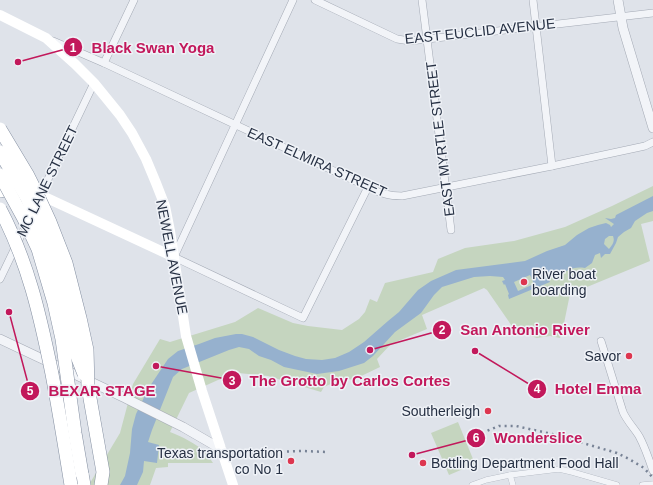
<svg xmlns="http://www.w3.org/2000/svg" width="653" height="485" font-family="Helvetica,sans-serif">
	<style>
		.green { fill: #c5d5bf }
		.water { fill: #96b1ce; fill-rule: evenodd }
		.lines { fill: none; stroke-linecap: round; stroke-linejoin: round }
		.pedestrian-casing { stroke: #a4aab5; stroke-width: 6 }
		.minor-casing { stroke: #a4aab5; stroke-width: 8 }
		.tertiary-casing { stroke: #a4aab5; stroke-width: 10 }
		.motorway-casing { stroke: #8590a2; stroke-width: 14 }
		.pedestrian { stroke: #f2f4f8; stroke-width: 5.5 }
		.minor { stroke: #f2f4f8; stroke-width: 7 }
		.tertiary { stroke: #f2f4f8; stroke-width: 9 }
		.secondary { stroke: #fff; stroke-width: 10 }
		.motorway { stroke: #fff; stroke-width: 13 }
		.rail { stroke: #778295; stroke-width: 2.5; stroke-dasharray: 2 4; stroke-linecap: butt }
		.motorway-bridge-casing { stroke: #8590a2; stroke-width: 14; stroke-linecap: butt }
		.motorway-bridge { stroke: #fff; stroke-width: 13 }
		.poi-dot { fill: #dd364f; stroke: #eff2f7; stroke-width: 1.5 }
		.labels { text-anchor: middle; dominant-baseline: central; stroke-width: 3; stroke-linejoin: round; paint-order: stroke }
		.street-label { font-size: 14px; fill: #263043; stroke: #eff2f7 }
		.poi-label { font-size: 14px; fill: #263043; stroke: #eff2f7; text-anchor: end }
		.leader { fill: none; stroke: #c2185b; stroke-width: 1.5 }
		.callout-dot { fill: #c2185b; stroke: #eff2f7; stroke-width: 1.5 }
		.mark-label { font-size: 12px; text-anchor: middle; font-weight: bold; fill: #fff }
		.callout-label { font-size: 15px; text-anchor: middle; font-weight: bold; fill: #c2185b; stroke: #eff2f7; stroke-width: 3; stroke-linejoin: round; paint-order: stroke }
	</style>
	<rect width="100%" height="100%" fill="#dfe3ea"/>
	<g class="green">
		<path d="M653,186v35l-12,3 9,37 -80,33 -8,39 -2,5 -10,-2 -13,2 -21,-6 -29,-42 -3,-2 -62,27 5,14 -36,15 -14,15 3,8 -27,13 -9,-2 -20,9 -3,5 -53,-16 -30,-3 -20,7 -29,13 -19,39c11,4 27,12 36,21 2,3 5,7 7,10h-45v4l-12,1 -6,17h-62l2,-2 30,-50 13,-49 27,-45 10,3 65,-20 23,-14 35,15 15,3 34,4 17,-11 6,-7 5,-13 7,3 8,-19 48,-11 5,-13 27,-11 49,-7 51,-14 47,-21z"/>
		<path d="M458,422l17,42 -26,11 -18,-42z"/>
	</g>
	<path class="water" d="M653,196v15l-6,2 -12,8 -4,7 -7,4 -6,5 -2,6 -6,11h-5l-4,4 -1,-5 -5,2 -3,8 -7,5c-13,-2 -18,3 -29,9l-2,-2 -6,2 2,5 -41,17 -1,-4 1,-1 -4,-10 -1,1 -2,-4 3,-1 -2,-3 -13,-1 -16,1 -32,10 -8,8 -13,18 -26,19 -22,24 -9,7 -25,8 -22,3 -33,-7 -13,-7 -12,-4 -10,-7 -10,-2 -10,3 -47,19 -9,8 -21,53 -4,12 11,3 -2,18 -13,-2 -1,11 -6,13h-17l5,-9 5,-23 2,-24 4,-15 12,-25 20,-30 10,-8 21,-7 16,-6 21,-4h6l11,3 26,13 16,6 11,3 16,1 13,-2 14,-6 15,-10 24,-21 11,-9 19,-22 13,-9 25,-11 69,-9 22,-10 18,-6 12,-10 12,-7 9,-3 8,-2 4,2 1,2 3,-3 -9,-6 6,1 4,-1 1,-3zM609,236h4c2,5 0,8 -4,13l-5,-5 1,-5zM530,275l4,9 -16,7 -4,-9z"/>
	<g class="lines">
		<defs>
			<g id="pedestrian">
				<path d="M510,475l3,10"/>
				<path d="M472,485l14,-5 24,-5 49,-6 13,3 45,13"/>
				<path d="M642,485l11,-1"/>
			</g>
			<g id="minor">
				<path d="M293,0l-119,257 129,61 65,-131"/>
				<path d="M315,0l82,39 13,2 243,-28"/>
				<path d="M422,0l29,230"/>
				<path d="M533,0l19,166"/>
				<path d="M53,41l51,22 264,124c13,6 19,9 34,9l150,-30 93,-20 8,-4"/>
				<path d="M104,63l30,-63"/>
				<path d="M39,198l55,-115"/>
				<path d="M0,279l27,-56"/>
				<path d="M601,341l22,71c4,9 11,16 16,24 6,11 10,23 14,35"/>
			</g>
			<g id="tertiary">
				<path d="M618,0l5,28 30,100"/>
				<path d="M0,339l125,59 58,29 38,22"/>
			</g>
			<g id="motorway">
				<path d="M0,189l1,2"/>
				<path d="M88,387l15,85 -2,13"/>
				<path d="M82,474l2,11"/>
			</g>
		</defs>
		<use href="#pedestrian" class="pedestrian-casing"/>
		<use href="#minor" class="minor-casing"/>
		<use href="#tertiary" class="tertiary-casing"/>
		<use href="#motorway" class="motorway-casing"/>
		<use href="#pedestrian" class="pedestrian"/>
		<use href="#minor" class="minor"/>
		<use href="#tertiary" class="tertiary"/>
		<g class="secondary">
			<path d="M0,15l46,23 29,26 19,19 26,32 12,18 14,26 10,24 9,23 5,25 16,105 16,55 31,94"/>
			<path d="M34,192l140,65"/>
		</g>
		<use href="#motorway" class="motorway"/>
		<g class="rail">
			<path d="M482,433l17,-7h17l36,8 65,19 12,6 15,9 9,10"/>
			<path d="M251,453l51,-2 26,1"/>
		</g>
		<defs>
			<g id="motorway-bridge">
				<path d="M0,129l27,45 11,22 12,26 16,41 14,55 7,32 1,37"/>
				<path d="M0,152l27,46 11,25 10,25 13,37 8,34 6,32 9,23"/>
				<path d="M0,175l24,44 14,30 16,54 8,36 13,94 7,41"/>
				<path d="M0,209c28,53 40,106 52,165 7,37 13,74 19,111"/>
			</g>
		</defs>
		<use href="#motorway-bridge" class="motorway-bridge-casing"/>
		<use href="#motorway-bridge" class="motorway-bridge"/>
	</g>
	<g class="poi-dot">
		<circle cx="524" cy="282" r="4"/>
		<circle cx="629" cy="356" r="4"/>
		<circle cx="488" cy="411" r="4"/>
		<circle cx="291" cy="461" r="4"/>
		<circle cx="423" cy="463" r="4"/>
	</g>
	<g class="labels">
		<g class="street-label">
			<text transform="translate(480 31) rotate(-6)">EAST EUCLID AVENUE</text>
			<text transform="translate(440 139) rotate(-97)">EAST MYRTLE STREET</text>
			<text transform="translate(317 162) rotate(24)">EAST ELMIRA STREET</text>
			<text transform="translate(47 181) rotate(-64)">MC LANE STREET</text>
			<text transform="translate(172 257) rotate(79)">NEWELL AVENUE</text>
		</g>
		<g class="poi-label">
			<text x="532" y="274" text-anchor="start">River boat<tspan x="532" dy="16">boarding</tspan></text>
			<text x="621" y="356">Savor</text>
			<text x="480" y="411">Southerleigh</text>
			<text x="283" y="453">Texas transportation<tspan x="283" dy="16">co No 1</tspan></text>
			<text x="431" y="463" text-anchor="start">Bottling Department Food Hall</text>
		</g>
	</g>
	<path class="leader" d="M18 62L73 47M370 350L442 330M156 366L232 380M475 351L537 389M9 312L30 391M412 455L476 438"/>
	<g class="callout-dot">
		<circle cx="18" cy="62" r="4"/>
		<circle cx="370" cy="350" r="4"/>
		<circle cx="156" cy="366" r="4"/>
		<circle cx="475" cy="351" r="4"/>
		<circle cx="9" cy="312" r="4"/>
		<circle cx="412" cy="455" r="4"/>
		<circle cx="73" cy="47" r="10"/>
		<circle cx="442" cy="330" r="10"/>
		<circle cx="232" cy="380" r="10"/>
		<circle cx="537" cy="389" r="10"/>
		<circle cx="30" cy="391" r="10"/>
		<circle cx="476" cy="438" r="10"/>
	</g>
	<g class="mark-label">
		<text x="73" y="52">1</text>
		<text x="442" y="334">2</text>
		<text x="232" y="385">3</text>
		<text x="537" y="393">4</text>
		<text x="30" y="395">5</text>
		<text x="476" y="442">6</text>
	</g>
	<g class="callout-label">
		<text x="153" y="53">Black Swan Yoga</text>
		<text x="525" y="335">San Antonio River</text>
		<text x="350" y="386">The Grotto by Carlos Cortes</text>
		<text x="598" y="394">Hotel Emma</text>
		<text x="102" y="396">BEXAR STAGE</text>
		<text x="538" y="443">Wonderslice</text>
	</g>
</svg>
